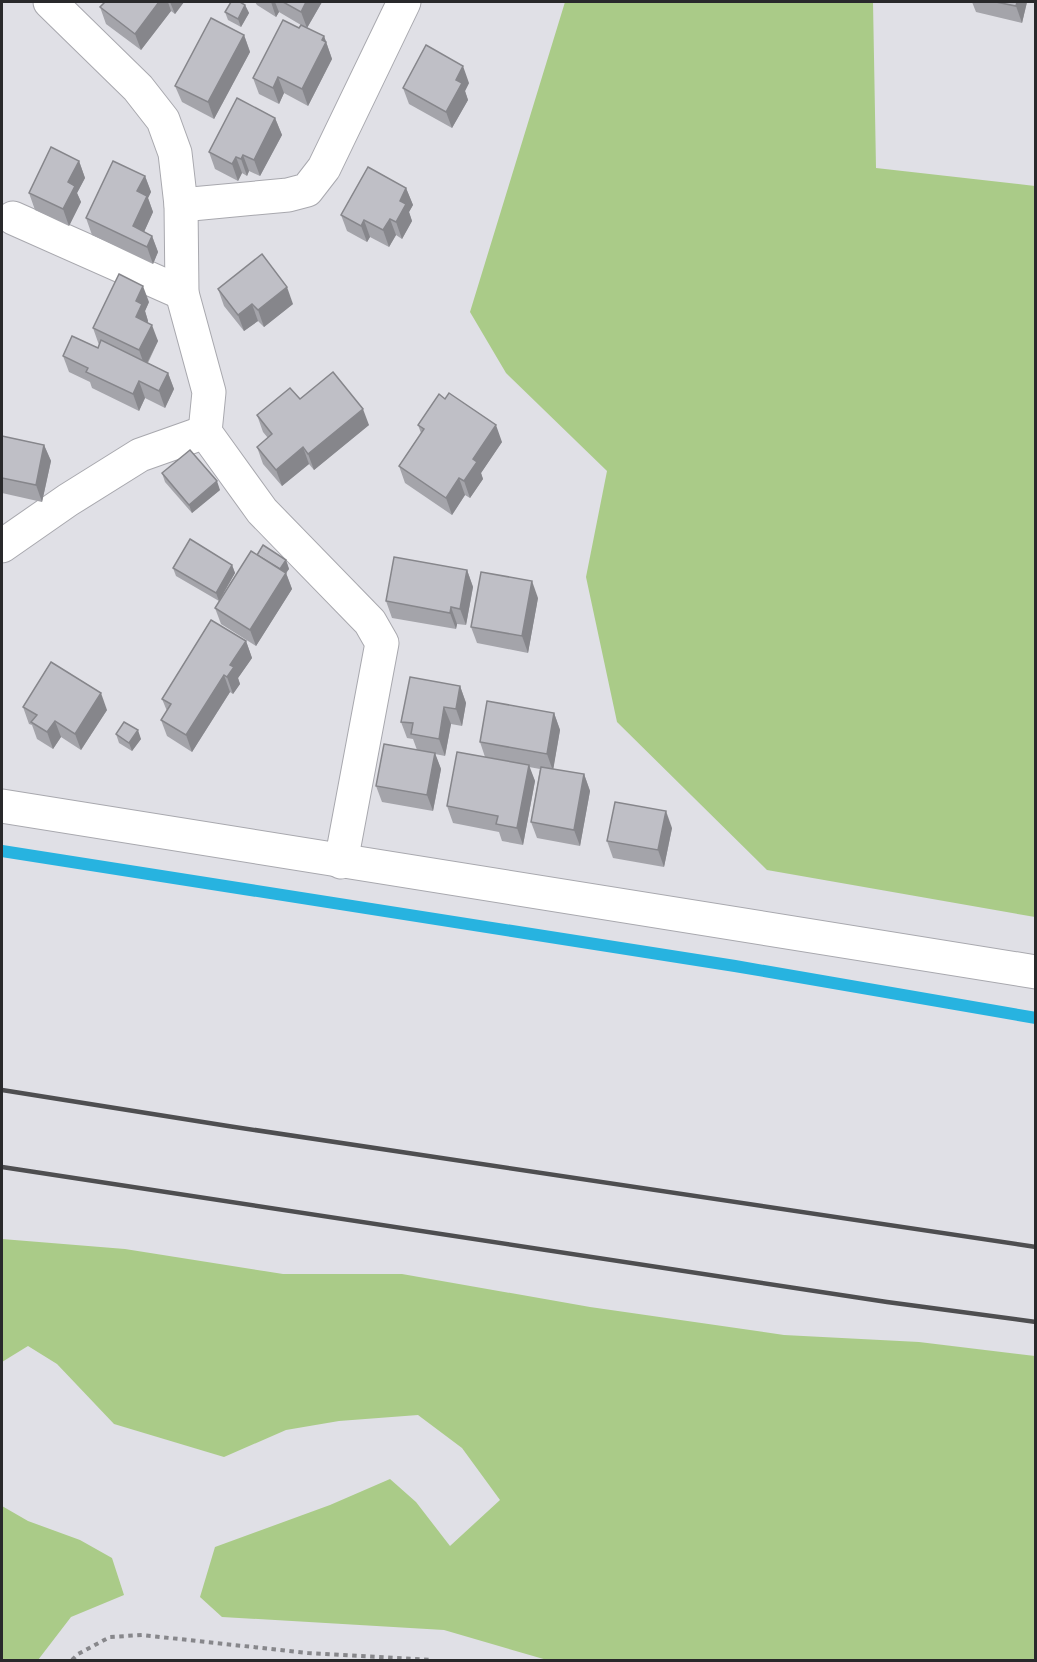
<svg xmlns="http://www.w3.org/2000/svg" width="1037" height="1662" font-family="Figtree,sans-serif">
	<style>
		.green { fill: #aacb88 }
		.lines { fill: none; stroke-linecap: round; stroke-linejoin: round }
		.stream { stroke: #27b3e0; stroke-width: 12 }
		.minor-casing { stroke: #a8a8ae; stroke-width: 35 }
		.tertiary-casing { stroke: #a8a8ae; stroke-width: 35 }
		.path { stroke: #87878b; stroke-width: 4; stroke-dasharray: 4.5 4.5; stroke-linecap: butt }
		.minor { stroke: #fff; stroke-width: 33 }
		.tertiary { stroke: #fff; stroke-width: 33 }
		.rail { stroke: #4e4e50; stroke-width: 4.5 }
		.wall { fill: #a4a4aa }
		.shaded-wall { fill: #86868b }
		.building { fill: #bfbfc6; stroke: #86868b; stroke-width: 1.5 }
	</style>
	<rect width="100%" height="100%" fill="#e0e0e6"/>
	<g class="green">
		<path d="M565,2h308l3,166 159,18v731l-268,-47 -150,-148 -31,-145 21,-106 -101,-98 -36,-61z"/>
		<path d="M2,1239l123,10 158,25h119l188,33 194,28 135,7 116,14v304h-488l-103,-30 -222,-13 -22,-20 15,-50 115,-42 60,-26 26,23 34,44 50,-46 -38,-52 -44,-33 -79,6 -53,9 -62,27 -110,-33 -57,-60 -29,-18 -26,16z"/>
		<path d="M2,1506l26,15 52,19 32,18 12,37 -53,22 -33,43h-36z"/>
	</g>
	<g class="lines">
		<path class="stream" d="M2,851l733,115 301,52"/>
		<defs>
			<g id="minor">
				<path d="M50,2l88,86 25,32 12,33 6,52 1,88 27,99 -4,40 57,79 108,111 12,21 -41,219"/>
				<path d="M181,205l107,-10 19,-5 17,-22 80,-166"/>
				<path d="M13,218l169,75"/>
				<path d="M2,546l66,-46 72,-45 65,-23"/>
			</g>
			<path id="tertiary" d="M2,806l1034,166"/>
		</defs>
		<use href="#minor" class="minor-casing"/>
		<use href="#tertiary" class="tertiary-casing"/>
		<path class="path" d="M72,1660l6,-6 32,-17 32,-2 166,18 123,7"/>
		<use href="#minor" class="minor"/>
		<use href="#tertiary" class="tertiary"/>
		<g class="rail">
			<path d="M2,1090l226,36 808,121"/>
			<path d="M2,1167l885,135 149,20"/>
		</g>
	</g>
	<g class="wall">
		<path d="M105,2h79l-9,12 -4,-3 -30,39 -35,-26 -6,-17z"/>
		<path d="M255,2h67l-15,26 17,8 8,23 -24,47 -24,-13 -5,11 -20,-10 -6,-16 46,-50 2,-3 -22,-13 -3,5 -19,-12z"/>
		<path d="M972,2h55l-5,21 -46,-11z"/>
		<path d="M245,5l4,8 -8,14 -13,-7 -3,-8z"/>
		<path d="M244,35l6,17 -36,67 -32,-17 -7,-16z"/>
		<path d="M469,83l-4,8 3,9 -16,28 -43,-24 -6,-16z"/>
		<path d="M275,118l7,17 -22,41 -11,-5 -2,5 -5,-3 -4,8 -23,-12 -6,-17z"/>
		<path d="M79,161l6,17 -8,15 4,9 -12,24 -34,-16 -6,-17z"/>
		<path d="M145,176l6,16 -3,6 5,14 -9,20 8,4 6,16 -5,12 -61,-29 -6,-17z"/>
		<path d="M406,188l7,17 -4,7 3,9 -10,18 -6,-4 -7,12 -19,-10 -3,5 -20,-11 -6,-16z"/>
		<path d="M218,289l75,15 -29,23 -6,-6 -14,10 -20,-25z"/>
		<path d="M149,302l-4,9 3,10v2l10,18 -10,22 20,10 6,16 -9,19 -20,-10 -6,13 -47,-23 -2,-6 -21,-10 -6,-16 35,-8 1,-3 -6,-17z"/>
		<path d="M300,399l69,26 -55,45 -5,-6 -27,22 -19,-22 -6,-17 11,-9 -5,-6 -6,-17z"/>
		<path d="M418,425l84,17 -21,31 2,6 -13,19 -5,-3 -13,20 -47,-32 -6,-17 22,-33z"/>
		<path d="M2,436l42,9 7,16 -9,41 -40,-9z"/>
		<path d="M162,473l58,17 -28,23 -27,-31z"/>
		<path d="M257,555l29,5 3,9 -3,4 6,16 -36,57 -35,-22 -6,-16 4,-7 -43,-25 -3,-8 59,-3 3,8 -12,21z"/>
		<path d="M467,570l6,17 -7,38 -9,-1 -1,5 -64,-11 -6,-17z"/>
		<path d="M538,598l-10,55 -51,-10 -6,-16z"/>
		<path d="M246,641l6,17 -14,20 2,6 -7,10 -3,-2 -38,60 -25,-16 -6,-16 6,-9 -5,-12z"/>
		<path d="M460,686l6,17 -4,23 -11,-2 -6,32 -10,-2 6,15 -8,42 -51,-9 -6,-16 41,-36 -4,-11 -6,-1 -6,-16z"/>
		<path d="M23,707l84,3 -26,40 -20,-13 -8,12 -16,-10 -5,-14 -3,-1z"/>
		<path d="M554,713l6,17 -7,39 31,5 6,17 -10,55 -43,-8 -6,-16 9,-53 -11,-2 6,14 -12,64 -21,-4 -3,-9 -46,-9 -6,-17 38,-49 -5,-15z"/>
		<path d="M116,734l25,5 -9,12 -13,-8z"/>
		<path d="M672,828l-8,39 -51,-9 -6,-17z"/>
	</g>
	<g class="shaded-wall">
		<path d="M159,2h9l3,9 -30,39 -6,-16z"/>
		<path d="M170,2h14l-9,12z"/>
		<path d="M271,2h4l4,10 -3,5z"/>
		<path d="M306,2h16l-15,26 -6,-16z"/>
		<path d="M1017,2h10l-5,21 -6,-17z"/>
		<path d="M245,5l4,8 -8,14 -3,-8z"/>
		<path d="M244,35l6,17 -36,67 -6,-17z"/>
		<path d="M324,36l8,23 -24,47 -6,-17z"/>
		<path d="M463,66l6,17 -4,8 3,9 -16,28 -6,-16 10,-32z"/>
		<path d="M278,77l6,16 -5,11 -6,-16z"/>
		<path d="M275,118l7,17 -22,41 -6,-16z"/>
		<path d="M243,155l6,16 -2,5 -6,-17z"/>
		<path d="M236,157l6,16 -4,8 -6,-17z"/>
		<path d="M79,161l6,17 -8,15 4,9 -12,24 -6,-17 5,-27z"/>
		<path d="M145,176l6,16 -3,6 5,14 -14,31 -6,-17 4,-35z"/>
		<path d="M406,188l7,17 -4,7 3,9 -10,18 -6,-17 4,-21z"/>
		<path d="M390,219l6,16 -7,12 -6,-17z"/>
		<path d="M364,220l6,17 -3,5 -6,-16z"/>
		<path d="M152,236l6,16 -5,12 -6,-17z"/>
		<path d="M143,286l6,16 -4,9 3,10 -6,13 -6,-17v-16z"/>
		<path d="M287,287l6,17 -29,23 -6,-17z"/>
		<path d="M252,304l6,17 -14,10 -6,-16z"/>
		<path d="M152,325l6,16 -13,26 -6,-17z"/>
		<path d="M168,373l6,16 -9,19 -6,-17z"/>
		<path d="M139,381l6,17 -6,13 -6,-17z"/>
		<path d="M363,409l6,16 -55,45 -6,-16z"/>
		<path d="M496,425l6,17 -21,31 2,6 -13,19 -6,-17 9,-22z"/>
		<path d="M44,445l7,16 -9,41 -6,-17z"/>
		<path d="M303,447l6,17 -27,22 -6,-16z"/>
		<path d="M459,478l6,17 -13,20 -6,-17z"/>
		<path d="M217,481l3,9 -28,23 -3,-8z"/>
		<path d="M286,560l3,9 -3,4 6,16 -36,57 -6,-16 30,-61z"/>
		<path d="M232,565l3,8 -16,28 -3,-8z"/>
		<path d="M467,570l6,17 -7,38 -6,-16z"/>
		<path d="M532,581l6,17 -10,55 -6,-17z"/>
		<path d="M451,607l6,17 -1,5 -6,-16z"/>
		<path d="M246,641l6,17 -14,20 2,6 -7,10 -6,-17 3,-12z"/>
		<path d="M224,675l6,17 -38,60 -6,-17z"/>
		<path d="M460,686l6,17 -4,23 -6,-17z"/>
		<path d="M101,693l6,17 -26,40 -6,-16z"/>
		<path d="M444,707l7,17 -6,32 -6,-17z"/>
		<path d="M554,713l6,17 -7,41 -6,-17z"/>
		<path d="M55,721l6,16 -8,12 -6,-17z"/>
		<path d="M138,730l3,9 -9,12 -3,-8z"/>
		<path d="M435,753l6,16 -8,42 -6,-16z"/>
		<path d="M529,765l6,16 -12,64 -6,-17z"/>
		<path d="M584,774l6,17 -10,55 -6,-16z"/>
		<path d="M666,811l6,17 -8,39 -6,-17z"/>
	</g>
	<g class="building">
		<path d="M105,2h54l-24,32 -35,-27z"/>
		<path d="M231,2h9l5,3 -7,14 -13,-7z"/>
		<path d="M283,2h23l-5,10z"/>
		<path d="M996,2h21l-1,4z"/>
		<path d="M211,18l33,17 -36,67 -33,-16z"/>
		<path d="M283,20l16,8 2,-3 23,11 -2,4 4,2 -24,47 -24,-12 -5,11 -20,-10z"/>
		<path d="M426,45l37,21 -7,14 6,3 -16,29 -43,-24z"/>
		<path d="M237,98l38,20 -21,42 -11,-5 -2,4 -5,-2 -4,7 -23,-12z"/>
		<path d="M51,147l28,14 -11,21 7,4 -12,23 -34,-16z"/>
		<path d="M113,161l32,15 -8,15 10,5 -14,30 19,10 -5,11 -61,-29z"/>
		<path d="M368,167l38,21 -6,13 6,3 -10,18 -6,-3 -7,11 -19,-10 -3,6 -20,-11z"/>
		<path d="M262,254l25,33 -29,23 -6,-6 -14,11 -20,-26z"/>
		<path d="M119,274l24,12 -7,15 6,3 -6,13 16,8 -13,25 -46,-22z"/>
		<path d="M72,336l26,12 3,-8 67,33 -9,18 -20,-10 -6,13 -47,-22 2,-4 -25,-12z"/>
		<path d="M333,372l30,37 -55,45 -5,-7 -27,23 -19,-23 15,-13 -15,-19 33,-27 10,11z"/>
		<path d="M449,393l47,32 -23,34 4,3 -13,19 -5,-3 -13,20 -47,-32 25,-37 -6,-4 21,-31 6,5z"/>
		<path d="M2,436l42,9 -8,40 -34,-7z"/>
		<path d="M190,450l27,31 -28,24 -27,-32z"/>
		<path d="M190,539l42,26 -16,28 -43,-25z"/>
		<path d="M263,545l23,15 -6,9 -23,-14z"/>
		<path d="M251,551l35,22 -36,57 -35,-22z"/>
		<path d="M394,557l73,13 -7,39 -9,-2 -1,6 -64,-12z"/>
		<path d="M481,572l51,9 -10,55 -51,-9z"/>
		<path d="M211,620l35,21 -16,24 4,2 -7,10 -3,-2 -38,60 -25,-15 10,-16 -9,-5z"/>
		<path d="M51,662l50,31 -26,41 -20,-13 -8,11 -16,-10 6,-7 -14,-8z"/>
		<path d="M410,677l50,9 -4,23 -12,-2 -5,32 -28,-5 2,-11 -12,-1z"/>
		<path d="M487,701l67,12 -7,41 -67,-12z"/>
		<path d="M124,722l14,8 -9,13 -13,-9z"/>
		<path d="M384,744l51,9 -8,42 -51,-9z"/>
		<path d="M457,752l72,13 -12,63 -21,-4 2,-8 -51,-10z"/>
		<path d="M541,767l43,7 -10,56 -43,-8z"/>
		<path d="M615,802l51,9 -8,39 -51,-9z"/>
	</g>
	<rect width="1037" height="1662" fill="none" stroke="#29292b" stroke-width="6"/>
</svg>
